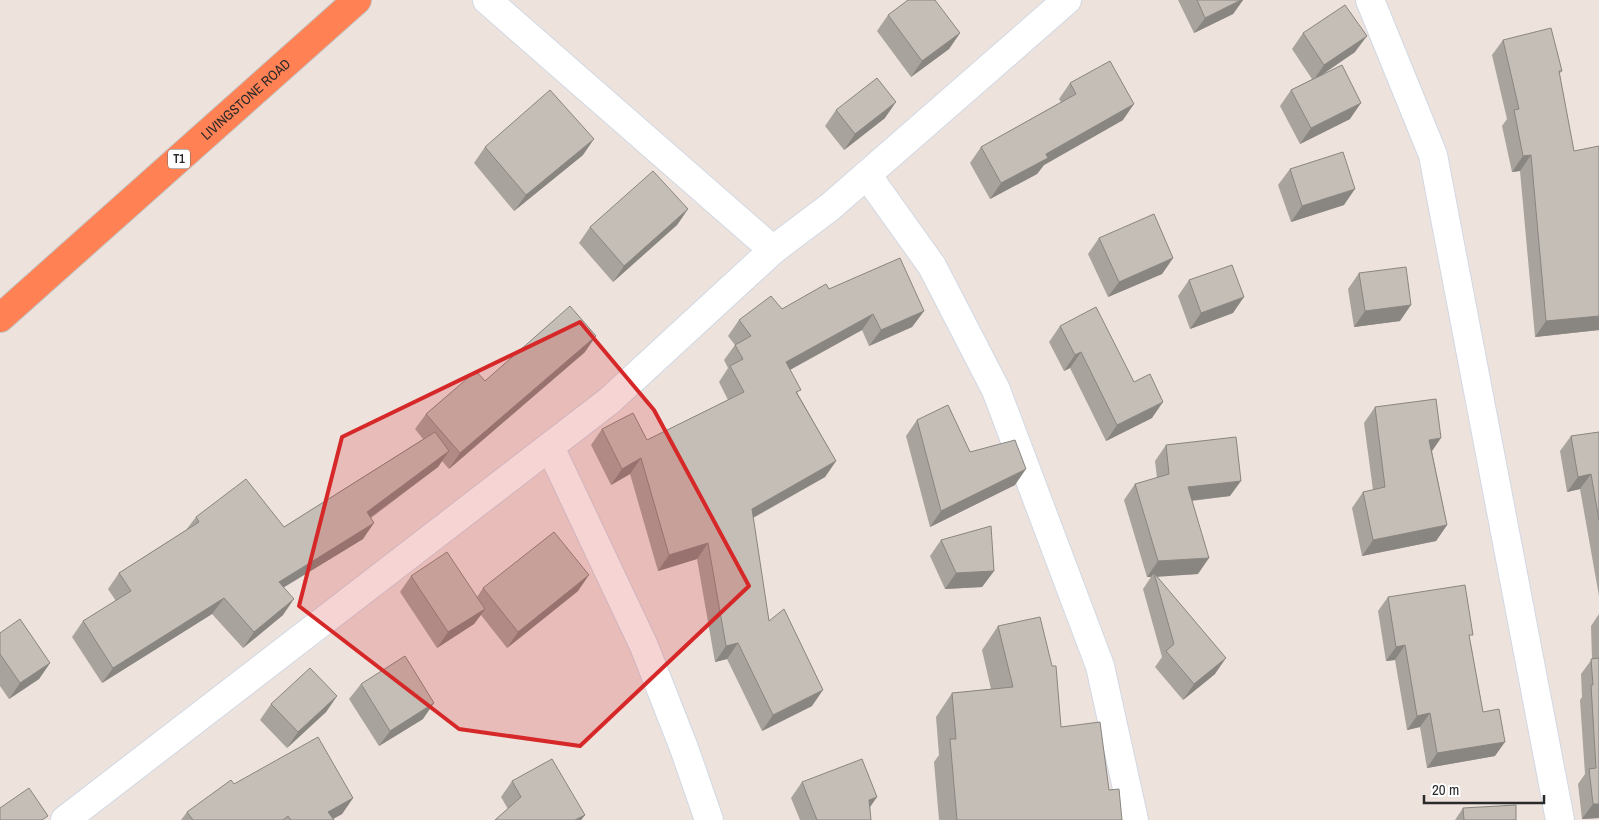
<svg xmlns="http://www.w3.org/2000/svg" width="1599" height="820" font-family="'Archivo Narrow',sans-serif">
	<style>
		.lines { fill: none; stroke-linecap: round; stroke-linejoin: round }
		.street-casing { stroke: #d1d8e4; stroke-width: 30 }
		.highway-casing { stroke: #c3c3c3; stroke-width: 30 }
		.street { stroke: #fff; stroke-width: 28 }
		.highway { stroke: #ff8154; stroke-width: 28 }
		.wall { fill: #a9a39d }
		.shaded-wall { fill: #898580 }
		.building { fill: #c4beb7; stroke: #898580 }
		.marked { fill: #d62828; fill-opacity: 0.2; stroke: #d62828; stroke-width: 4; stroke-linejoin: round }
		.labels { text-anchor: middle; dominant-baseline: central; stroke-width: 4; stroke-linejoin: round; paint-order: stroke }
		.shield { fill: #fff; stroke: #6a6a6a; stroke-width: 1 }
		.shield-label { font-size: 12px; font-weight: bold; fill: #2a2a2a }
		.street-label { font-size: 14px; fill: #2a2a2a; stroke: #fff }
	</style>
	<rect width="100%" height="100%" fill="#ede2dc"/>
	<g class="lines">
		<defs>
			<g id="street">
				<path d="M487,0l286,250"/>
				<path d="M1370,0l63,155 127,665"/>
				<path d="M867,175l65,91 64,124 104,276 34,154"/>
				<path d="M550,447l94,199 40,102 25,72"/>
				<path d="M65,820l544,-419 164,-151 57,-43 237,-207"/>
			</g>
			<g id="highway">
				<path id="s1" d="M0,318l357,-318"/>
			</g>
		</defs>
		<use href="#street" class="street-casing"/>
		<use href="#highway" class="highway-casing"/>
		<use href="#street" class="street"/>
		<use href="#highway" class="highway"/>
	</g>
	<g class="wall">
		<path d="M1178,0h65l-10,14 -39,19z"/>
		<path d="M888,15l72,18 -11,16 -38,28 -34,-46z"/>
		<path d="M1303,33l52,19 -33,22 28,45 -50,25 -20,-38 11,-16 21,-11 -20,-30z"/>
		<path d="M1503,40l59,31 -3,3 40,256 -64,7 -15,-166 -8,1 -10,-46 5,-7 -15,-64z"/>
		<path d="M1070,83l53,37 -79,45 -7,9 -47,25 -20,-36 11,-16 80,-45 -2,-3z"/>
		<path d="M836,110l49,8 -41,32 -19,-24z"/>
		<path d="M485,147l98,8 -69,56 -40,-48z"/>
		<path d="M1290,169l54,36 -53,17 -13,-37z"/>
		<path d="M688,209l-11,16 -64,57 -34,-39 11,-16z"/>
		<path d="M1099,238l74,20 -11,16 -54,23 -20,-43z"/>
		<path d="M1359,273l41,48 -46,6 -6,-38z"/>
		<path d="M1189,280l44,33 -43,16 -12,-33z"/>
		<path d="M829,289l95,22 -12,16 -43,19 -7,-16 -72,40 8,24 38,67 -11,16 -72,41 16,103 43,85 -50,25 -35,-72 -12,3 -18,-103 -39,12 -28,-97 -19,11 -20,-40 11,-16 45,11 81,-40 -9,-18 9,-14 -4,-8 11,-15 -7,-9 11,-16 43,-11z"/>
		<path d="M1060,326l92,92 -46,23 -36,-73 -6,3 -15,-29z"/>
		<path d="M585,352l-136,117 -7,-8 -4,6 -67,51 -8,21 -79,48 -1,28 -40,33 -31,-34 -110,69 -30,-46 11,-16 33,-20 -8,-12 11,-16 67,-43 10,-13 88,10 139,-88 -8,-10 11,-15 59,-33z"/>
		<path d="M1375,407l57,44 15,74 -11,16 -74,15 -10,-48 11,-16 10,-2 -9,-67z"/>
		<path d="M917,420l53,32 45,33 -85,42 -24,-91z"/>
		<path d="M1599,432v164l-19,-107 -13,3 -7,-41 11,-15z"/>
		<path d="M1166,445l64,51 -38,5 6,73 -41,2 58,98 -32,26 -28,-33 7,-10 -19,-68 8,-12h-4l-23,-77 11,-16 22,-6 -2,-17z"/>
		<path d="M941,540l53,31 -12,16 -37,2 -15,-33z"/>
		<path d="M411,576l66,21 6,-9 95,3 -71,57 -26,-33 -7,9 -37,24 -37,-56z"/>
		<path d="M1388,597l82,43 13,72 12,44 -68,12 -7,-41 -13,3 -12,-70 -9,1 -8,-50z"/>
		<path d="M1599,614v204l-17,1 -4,-35 7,-10 -5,-74 2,-3 -1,-23 11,-15 -1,-33z"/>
		<path d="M998,626l63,101 48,63 13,30h-183l-5,-58 5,-7 -3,-38 16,-24 39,-4 -9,-39z"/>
		<path d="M0,633l50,30 -11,16 -30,20 -9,-13z"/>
		<path d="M361,684l62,35 -44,27 -30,-47z"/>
		<path d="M337,696l-11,16 -39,36 -27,-28 11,-16z"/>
		<path d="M512,781l73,34 -4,5h-86l13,-11 -7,-12z"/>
		<path d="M802,782l68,25 1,13h-71l-9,-22z"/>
		<path d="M234,784l119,14 -11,16 -9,5 1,1h-153l6,-8z"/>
		<path d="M1463,808l1,12h-9z"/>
	</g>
	<g class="shaded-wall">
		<path d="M1241,0h2l-10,14 -39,19 11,-15z"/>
		<path d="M960,33l-11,16 -38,28 11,-16z"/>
		<path d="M1367,36l-12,16 -42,29 11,-16z"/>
		<path d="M896,102l-11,16 -41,32 11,-16z"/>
		<path d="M1361,103l-11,16 -50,25 11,-16z"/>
		<path d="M1134,104l-11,16 -79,45 -7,9 -47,25 11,-16 45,-29z"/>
		<path d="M594,139l-11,16 -69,56 12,-16z"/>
		<path d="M1531,155l-11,16 -8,1 11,-16z"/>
		<path d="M1355,189l-11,16 -53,17 11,-16z"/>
		<path d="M688,209l-11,16 -64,57 11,-16z"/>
		<path d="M1173,258l-11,16 -54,23 11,-15z"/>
		<path d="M1244,297l-11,16 -43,16 11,-16z"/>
		<path d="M1411,305l-11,16 -46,6 11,-16z"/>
		<path d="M924,311l-12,16 -43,19 12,-16z"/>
		<path d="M873,314l-11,16 -87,48 11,-16z"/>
		<path d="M1599,316v14l-64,7 11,-16z"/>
		<path d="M596,336l-11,16 -136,117 11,-16z"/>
		<path d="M1081,352l-11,16 -6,3 11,-16z"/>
		<path d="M1163,402l-11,16 -46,23 11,-16z"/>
		<path d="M1441,438l-11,16 -1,-14z"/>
		<path d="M449,451l-11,16 -82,61 11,-16z"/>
		<path d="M641,458l-11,16 -19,11 11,-16z"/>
		<path d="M836,461l-11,16 -85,48 12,-16z"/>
		<path d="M1026,469l-11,16 -85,42 11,-16z"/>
		<path d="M1591,474l-11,15 -13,3 11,-15z"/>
		<path d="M1241,481l-11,15 -53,6 11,-15z"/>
		<path d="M374,523l-11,16 -95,58 11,-15z"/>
		<path d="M1447,525l-11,16 -74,15 11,-16z"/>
		<path d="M708,543l-11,16 -39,12 11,-16z"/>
		<path d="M1209,558l-11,16 -43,3 -1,-4 -3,4h-4l11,-16z"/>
		<path d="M994,571l-12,16 -37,2 11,-16z"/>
		<path d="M589,575l-11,16 -71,57 11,-16z"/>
		<path d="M224,598l-12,16 -110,69 11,-15z"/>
		<path d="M294,599l-11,16 -40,33 11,-16z"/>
		<path d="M485,609l-11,15 -37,24 11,-16z"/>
		<path d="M738,643l-11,16 -12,3 11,-16z"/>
		<path d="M1405,645l-10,15 -9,1 10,-14z"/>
		<path d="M1226,658l-11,16 -32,26 11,-16z"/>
		<path d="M50,663l-11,16 -30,20 11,-16z"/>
		<path d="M823,690l-11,16 -50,25 11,-16z"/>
		<path d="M337,696l-11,16 -39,36 11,-16z"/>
		<path d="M434,703l-11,16 -44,27 11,-15z"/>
		<path d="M1430,713l-10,14 -13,3 10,-14z"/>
		<path d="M1505,742l-10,14 -68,12 10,-15z"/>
		<path d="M877,797l-11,16 3,-13z"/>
		<path d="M353,798l-11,16 -11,6 -3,-8z"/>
		<path d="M1593,804h6v14l-17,1z"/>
		<path d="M585,815l-4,5h-6z"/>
	</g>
	<g class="building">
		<path d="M908,0h27l25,33 -38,28 -34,-46z"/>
		<path d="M1197,0h44l-36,18z"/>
		<path d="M1345,5l22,31 -43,29 -21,-32z"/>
		<path d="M1551,28l11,43h-3l15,80 25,-5v170l-53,5 -15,-166 -8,1 -9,-46 5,-1 -16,-69z"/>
		<path d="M1110,61l24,43 -88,50 2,4 -47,25 -20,-36 95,-53 -6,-11z"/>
		<path d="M1342,65l19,38 -50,25 -20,-38z"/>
		<path d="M877,78l19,24 -41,32 -19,-24z"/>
		<path d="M550,90l44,49 -68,56 -41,-48z"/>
		<path d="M1343,152l12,37 -53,17 -12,-37z"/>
		<path d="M653,171l35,38 -64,57 -34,-39z"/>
		<path d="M1154,214l19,44 -54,24 -20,-44z"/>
		<path d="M900,258l24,53 -43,19 -8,-16 -87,48 15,28 -5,2 40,69 -84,48 17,112 15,-12 39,81 -50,25 -35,-72 -12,3 -18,-103 -39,12 -28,-97 -19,11 -20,-40 31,-16 14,27 97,-48 -14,-26 13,-7 -8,-14 16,-9 -12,-16 32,-24 11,13 44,-25 3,5z"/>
		<path d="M1232,265l12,32 -43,16 -12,-33z"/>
		<path d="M1406,267l5,38 -46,6 -6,-38z"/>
		<path d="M570,306l26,30 -136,117 -34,-39 50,-43 9,10z"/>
		<path d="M1096,307l38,75 16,-8 13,28 -46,23 -36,-73 -6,3 -15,-29z"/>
		<path d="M1436,399l5,39 -12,2 18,85 -74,15 -10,-48 22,-5 -10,-80z"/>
		<path d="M948,405l22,47 45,-12 11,29 -85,42 -24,-91z"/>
		<path d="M435,432l14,19 -82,61 7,11 -95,59 15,17 -40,33 -30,-34 -111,70 -30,-47 48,-30 -12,-18 80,-51 -3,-5 50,-38 38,48z"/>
		<path d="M1599,432v88l-8,-46 -13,3 -7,-41z"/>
		<path d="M1236,437l5,44 -53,6 21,71 -51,3 -23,-77 34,-10 -3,-29z"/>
		<path d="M991,526l3,45 -38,2 -15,-33z"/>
		<path d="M554,532l35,43 -71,57 -35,-44z"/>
		<path d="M447,552l38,57 -37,23 -37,-56z"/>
		<path d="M1154,573l72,85 -32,26 -28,-33 8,-7z"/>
		<path d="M1465,585l8,50h-4l14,77 16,-3 6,33 -68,11 -7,-40 -13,3 -12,-71 -9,2 -8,-50z"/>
		<path d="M1040,617l12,49h4l5,61 39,-5 9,68 10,-1 3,31h-165l-7,-81h6l-4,-46 61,-6 -15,-61z"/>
		<path d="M20,619l30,44 -30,20 -20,-29v-21z"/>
		<path d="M405,656l29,47 -44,28 -29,-47z"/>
		<path d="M1599,658v146h-6l-4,-35 7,-1 -5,-83h2l-2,-26z"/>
		<path d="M310,668l27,28 -39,36 -27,-28z"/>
		<path d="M318,737l35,61 -25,14 6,8h-43l-3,-4 -5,4h-90l-6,-8 44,-32 3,4z"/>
		<path d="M552,759l33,56 -10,5h-80l26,-23 -9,-16z"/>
		<path d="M862,759l15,38 -8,3 2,20h-54l-15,-38z"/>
		<path d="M29,788l19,28 -6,4h-42v-12z"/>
		<path d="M1516,805v15h-52l-1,-12z"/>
	</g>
	<path class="marked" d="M580,322l74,88 95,176 -169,160 -121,-17 -160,-123 43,-169z"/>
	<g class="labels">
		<rect class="shield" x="168" y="149.5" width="22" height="19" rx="4"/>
		<g class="shield-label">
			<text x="179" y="159">T1</text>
		</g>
		<g class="street-label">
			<text stroke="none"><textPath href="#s1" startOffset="329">LIVINGSTONE ROAD</textPath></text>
		</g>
	</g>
	<path d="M1424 795v8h120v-8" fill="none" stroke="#2a2a2a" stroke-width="2.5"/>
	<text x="1432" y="795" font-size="15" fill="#2a2a2a" stroke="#ffffff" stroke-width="4" paint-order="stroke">20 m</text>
</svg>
